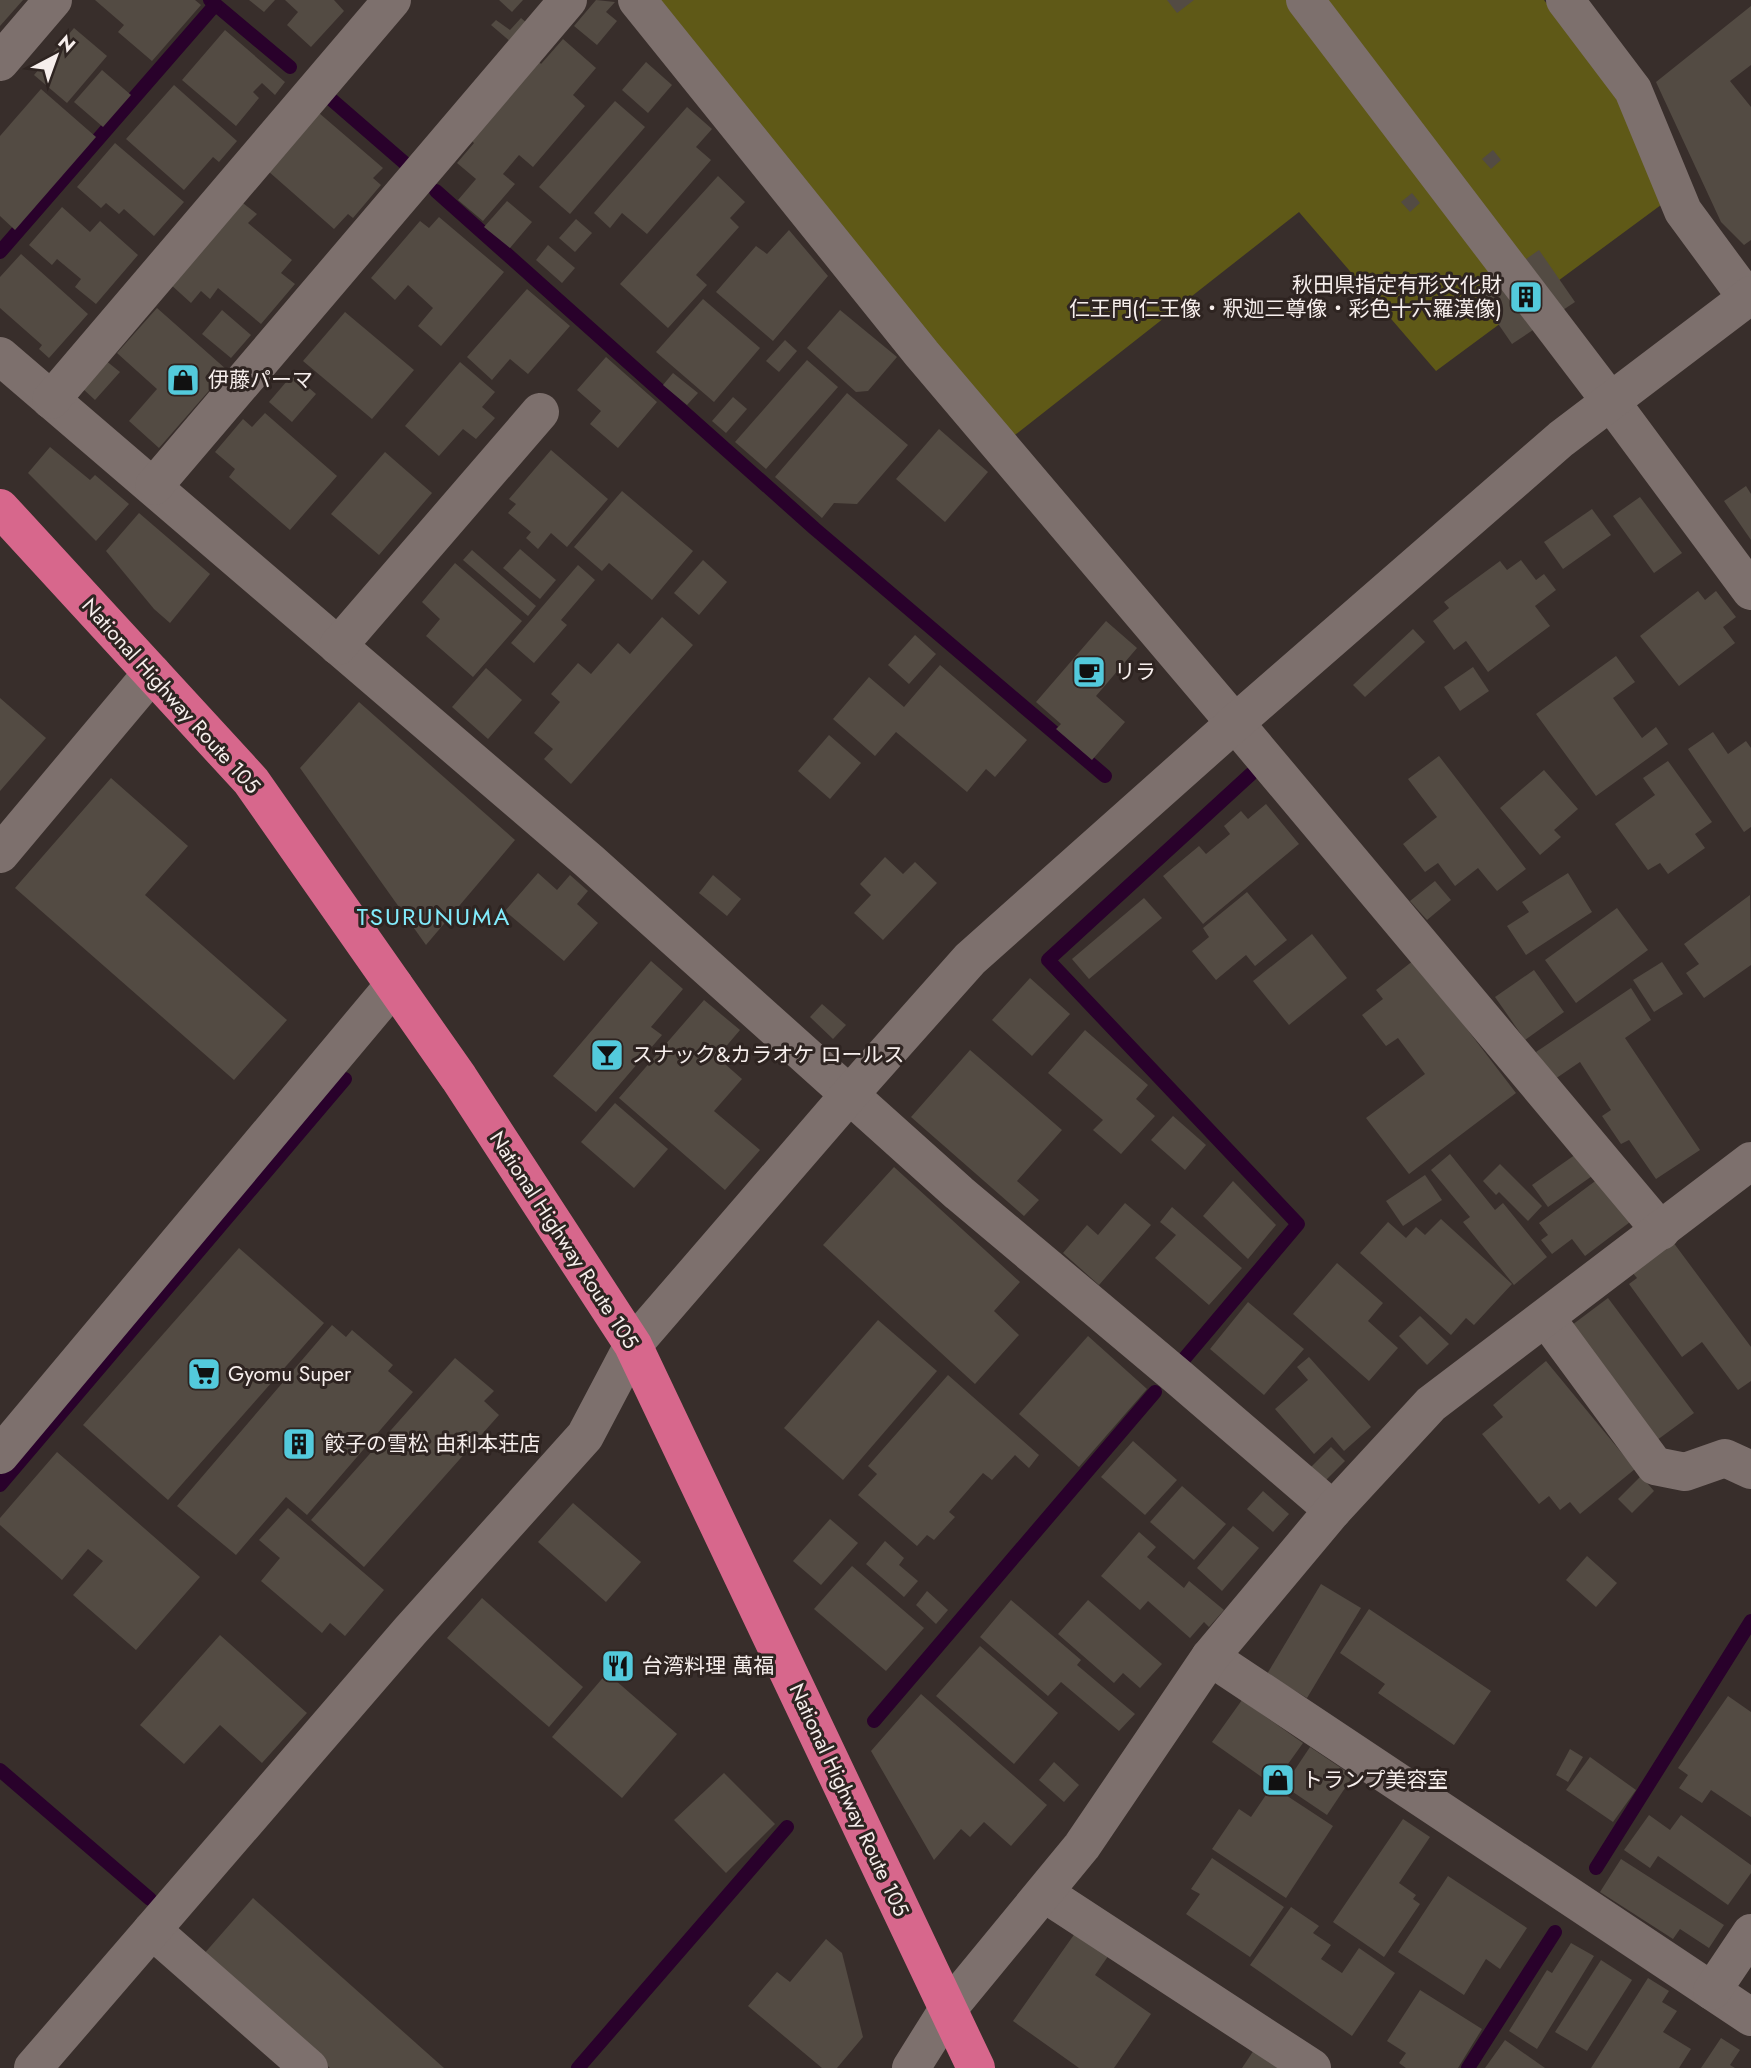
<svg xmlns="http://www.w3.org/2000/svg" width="1751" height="2068" font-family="Jost,'Noto Sans JP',sans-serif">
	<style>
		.green { fill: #5f5917 }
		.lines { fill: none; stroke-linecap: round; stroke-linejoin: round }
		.stream { stroke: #29012b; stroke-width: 14 }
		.building { fill: #534b43 }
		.minor { stroke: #7d706d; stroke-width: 38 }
		.highway { stroke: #d7678c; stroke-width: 38 }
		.labels { text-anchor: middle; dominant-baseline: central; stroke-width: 6; stroke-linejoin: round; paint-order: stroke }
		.poi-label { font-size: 21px; fill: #f6eeec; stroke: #2e2421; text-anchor: start }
		.street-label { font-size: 21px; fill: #f6eeec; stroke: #2e2421 }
		.quarter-label { font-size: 24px; letter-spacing: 2px; fill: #82ecfc; stroke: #2e2421 }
	</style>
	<rect width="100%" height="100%" fill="#382e2b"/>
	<path class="green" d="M659,0h885l75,98 46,104 -229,169 -137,-159 -293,230z"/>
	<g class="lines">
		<g class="stream">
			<path d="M210,0l80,67"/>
			<path d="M332,100l75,65"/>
			<path d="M436,191l379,338 290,247"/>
			<path d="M0,252l215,-247"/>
			<path d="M1184,1359l114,-135 -250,-264 203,-186"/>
			<path d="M0,1485l345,-406"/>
			<path d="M874,1721l281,-329"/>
			<path d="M0,1770l150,129"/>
			<path d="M1596,1868l155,-247"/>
			<path d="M578,2068l209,-241"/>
			<path d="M1468,2068l87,-136"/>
		</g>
	</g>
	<g class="building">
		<path d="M0,0h23l-23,26z"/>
		<path d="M95,0h100l6,5 -49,56 -34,-29 6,-7z"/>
		<path d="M249,0h26l-11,12z"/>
		<path d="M285,0h49l10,11 -33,36 -24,-22 11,-13z"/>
		<path d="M499,0h24l-11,12z"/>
		<path d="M596,0l19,2 -9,10 11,9 -20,24 -23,-19z"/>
		<path d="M1167,0h27l-17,13z"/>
		<path d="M1751,6v59l-21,16 21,26v133l-7,5 -23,-23 -65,-140z"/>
		<path d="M521,18l7,6 -16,19 -21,-18 5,-5 14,10z"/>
		<path d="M74,28l33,28 -40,47 -33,-28z"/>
		<path d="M225,30l60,52 -10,13 -13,-12 -9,9 6,6 -23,28 -54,-46z"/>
		<path d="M563,39l33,29 -23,27 12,11 -52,61 -14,-12 -16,19 12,10 -32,37 -25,-21 18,-21 -19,-16 17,-20 -5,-5 68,-78 4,4z"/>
		<path d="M646,62l26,23 -24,28 -26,-23z"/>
		<path d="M102,70l29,25 -28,32 -29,-25z"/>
		<path d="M174,85l63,56 -18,21 -6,-5 -29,33 -58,-51z"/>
		<path d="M41,89l55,48 -81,93 -15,-14v-80z"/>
		<path d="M615,101l30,26 -75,87 -31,-27z"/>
		<path d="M687,107l25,22 -16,18 15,13 -64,74 -25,-21 -12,15 -16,-15z"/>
		<path d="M319,113l64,55 -10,10 8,7 -28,33 -5,-4 -14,15 -66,-58z"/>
		<path d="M115,143l69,59 -30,34 -30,-27 -5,5 -13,-11 -5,5 -24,-21z"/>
		<path d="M1493,150l8,10 -10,9 -9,-10z"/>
		<path d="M718,176l27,26 -15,16 9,9 -43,48 11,10 -39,43 -48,-44z"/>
		<path d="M1412,193l8,10 -10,9 -9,-10z"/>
		<path d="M239,200l18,14 -9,9 44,37 -11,13 14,11 -34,40 -43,-36 -8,11 -9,-8 -10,12 -22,-20z"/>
		<path d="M507,201l25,21 -22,26 -26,-21z"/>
		<path d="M62,207l28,25 10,-11 38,34 -42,49 -21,-17 6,-8 -24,-20 -5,6 -23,-20z"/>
		<path d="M439,217l65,55 -63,74 -23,-20 15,-18 -25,-23 -13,15 -24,-22 49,-57 9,7z"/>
		<path d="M576,219l16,14 -17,19 -16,-14z"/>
		<path d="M789,230l39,46 -55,65 -57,-49 40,-46 11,8z"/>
		<path d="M548,245l27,23 -13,15 -26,-23z"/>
		<path d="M1539,250l36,52 -63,42 -35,-51z"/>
		<path d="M21,254l67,60 -39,44 -10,-9 3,-4 -42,-37v-31z"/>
		<path d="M527,289l43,37 -42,48 -18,-15 -18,21 -25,-23z"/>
		<path d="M703,299l57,49 -46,54 -58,-50z"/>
		<path d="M157,308l70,62 -68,78 -30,-27 28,-32 -40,-36z"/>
		<path d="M222,310l29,25 -20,23 -29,-24z"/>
		<path d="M840,310l57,47 -29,34 -12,1 -49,-44z"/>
		<path d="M345,312l69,58 -42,49 -69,-58z"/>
		<path d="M785,340l12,11 -18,21 -13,-11z"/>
		<path d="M606,357l51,45 -39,46 -28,-24 11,-13 -24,-21z"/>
		<path d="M105,360l15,12 -25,28 -13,-12z"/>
		<path d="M807,360l31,27 -72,82 -31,-27z"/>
		<path d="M460,362l35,30 -13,15 13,11 -19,21 -13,-10 -24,27 -34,-30z"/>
		<path d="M673,373l25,20 -11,12 -24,-20z"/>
		<path d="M293,374l23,20 -24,28 -23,-20z"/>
		<path d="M847,393l61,52 -51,59 -23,-1 -12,15 -47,-41z"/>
		<path d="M733,397l14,12 -21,24 -14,-12z"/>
		<path d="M265,413l72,63 -47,54 -61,-53 6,-8 -20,-17 28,-33 9,8z"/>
		<path d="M939,429l49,43 -43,50 -49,-43z"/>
		<path d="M50,447l40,33 5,-5 34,29 -33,37 -68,-68z"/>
		<path d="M551,450l57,49 -41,48 -16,-14 -13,16 -12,-11 5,-6 -23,-19 8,-9 -7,-5z"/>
		<path d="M385,452l47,41 -53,62 -48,-41z"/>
		<path d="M1746,486l5,8v46l-27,-39z"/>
		<path d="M622,491l71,60 -41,49 -43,-37 -7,8 -28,-24z"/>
		<path d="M1640,497l42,56 -28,20 -41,-57z"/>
		<path d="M1592,509l19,26 -48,34 -19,-27z"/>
		<path d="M139,513l71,61 -40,49 -16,-14 -48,-58z"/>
		<path d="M520,549l36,31 -16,19 -37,-31z"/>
		<path d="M472,550l64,56 -8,10 -65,-56z"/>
		<path d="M703,560l24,22 -28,33 -25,-22z"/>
		<path d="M1521,560l15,20 8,-6 12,16 -21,16 15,20 -62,46 -22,-31 -12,9 -21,-29 16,-13 -5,-6 56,-41 7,9z"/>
		<path d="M455,563l67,58 -49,56 -47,-41 14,-17 -18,-17z"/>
		<path d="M578,565l17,15 -34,40 6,5 -33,38 -23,-20z"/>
		<path d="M1698,591l7,9 11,-9 20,26 -13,10 12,16 -56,43 -39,-50z"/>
		<path d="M662,617l31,28 -122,139 -27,-25 9,-10 -19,-16 26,-31 -9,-8 27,-31 13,11 27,-31 12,11z"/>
		<path d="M1106,621l31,27 -41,48 29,26 -33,38 -36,-31 5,-5 -25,-22z"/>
		<path d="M1413,629l12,13 -60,55 -12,-12z"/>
		<path d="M915,635l21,19 -27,30 -21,-19z"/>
		<path d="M1616,656l19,26 -22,16 29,40 14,-11 12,17 -72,52 -60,-82z"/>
		<path d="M940,665l87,75 -32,37 -9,-8 -19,23 -71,-60 -21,24 -42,-37 36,-42 35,30z"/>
		<path d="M1473,667l16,24 -29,20 -16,-24z"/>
		<path d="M486,668l36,32 -34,39 -36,-32z"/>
		<path d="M0,698l46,40 -46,53z"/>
		<path d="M359,702l156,138 -89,105 -126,-177z"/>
		<path d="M1713,732l15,22 18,-13 5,7v79l-7,5 -56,-83z"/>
		<path d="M829,735l32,28 -31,36 -32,-28z"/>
		<path d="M1439,756l87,113 -29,22 -19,-23 -23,18 -17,-23 -13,9 -22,-28 34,-27 -29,-38z"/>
		<path d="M1668,761l44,61 -17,12 10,14 -37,26 -8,-11 -12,7 -33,-46 40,-29 -12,-17z"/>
		<path d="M1544,770l34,39 -24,21 7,7 -21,18 -40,-47z"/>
		<path d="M111,778l77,68 -43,49 142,125 -53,60 -219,-192z"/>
		<path d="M1266,804l33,40 -96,80 -40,-48 36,-30 7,8 24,-20 -6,-8 17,-15 7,8z"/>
		<path d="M885,857l18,17 12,-12 22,21 -54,57 -29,-27 17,-18 -11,-11z"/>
		<path d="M538,873l19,17 13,-15 18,16 -11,13 21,19 -34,38 -59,-50z"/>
		<path d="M1568,873l24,39 -66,43 -19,-29 22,-14 -7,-10z"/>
		<path d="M713,875l28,24 -14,17 -28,-23z"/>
		<path d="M1435,881l16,19 -24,20 -17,-19z"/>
		<path d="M1247,892l40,48 -32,26 -9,-11 -30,25 -24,-29 17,-14 -6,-9z"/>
		<path d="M1750,895l1,70 -47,33 -18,-25 13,-9 -15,-20z"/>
		<path d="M1144,898l18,20 -73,61 -17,-20z"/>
		<path d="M1617,908l31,42 -72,53 -31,-43z"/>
		<path d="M1312,934l35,44 -58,47 -36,-44z"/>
		<path d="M1414,960l102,133 -107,81 -43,-56 59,-44 -27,-36 -12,8 -24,-31 21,-16 -7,-9z"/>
		<path d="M651,961l32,28 -32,38 11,8 -66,77 -43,-36z"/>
		<path d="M1662,962l21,32 -29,18 -21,-32z"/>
		<path d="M1534,970l30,42 -39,28 -30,-43z"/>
		<path d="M1030,978l40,36 -38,42 -40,-36z"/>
		<path d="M1631,988l20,32 -26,18 75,112 -44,29 -27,-39 -8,4 -19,-28 9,-6 -31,-48 -25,17 -19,-27z"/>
		<path d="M704,1000l36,30 -23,27 25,22 -28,32 46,39 -35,40 -106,-92z"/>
		<path d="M822,1004l24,21 -13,14 -23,-22z"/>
		<path d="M1085,1030l63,55 -12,14 19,17 -34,38 -28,-24 10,-10 -55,-47z"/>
		<path d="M970,1050l92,80 -45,51 22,19 -15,16 -113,-99z"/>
		<path d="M615,1103l53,46 -34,39 -53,-46z"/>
		<path d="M1173,1116l33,29 -21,25 -34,-30z"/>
		<path d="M1579,1152l16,22 -47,33 -16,-22z"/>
		<path d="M1450,1154l45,56 8,-7 44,54 -33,28 -51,-63 7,-5 -39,-47z"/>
		<path d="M1500,1164l42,42 -14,15 -29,-29 -3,3 -13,-14z"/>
		<path d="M894,1167l126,115 -26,29 25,24 -44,49 -152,-139z"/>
		<path d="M1425,1175l17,25 -39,26 -17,-25z"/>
		<path d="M1602,1176l32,43 -49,37 -13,-17 -20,15 -11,-14 7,-5 -9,-12z"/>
		<path d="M1233,1181l43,44 -28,34 -45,-43z"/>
		<path d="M1125,1203l26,22 -52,60 -36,-32 24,-28 11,10z"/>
		<path d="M1172,1207l70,61 -33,37 -54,-47 21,-23 -16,-13z"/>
		<path d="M1441,1219l71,65 -38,41 -8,-7 -15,17 -91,-82 28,-31 18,16 10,-11 9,8z"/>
		<path d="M1673,1242l78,105v34l-13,9 -36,-48 -20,15 -53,-73 8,-6 -5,-6z"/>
		<path d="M239,1248l85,75 -156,177 -85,-75z"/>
		<path d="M1337,1263l46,40 -15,18 30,27 -29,33 -76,-67z"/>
		<path d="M1608,1298l86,115 -41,30 -85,-115z"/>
		<path d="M1248,1302l56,47 -40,46 -54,-46z"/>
		<path d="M1420,1316l29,28 -22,21 -28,-29z"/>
		<path d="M878,1320l59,51 -94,109 -59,-52z"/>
		<path d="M332,1325l14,12 6,-7 41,35 -5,6 25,21 -106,123 -21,-18 -50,58 -59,-49z"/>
		<path d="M1088,1336l59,53 -68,78 -60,-53z"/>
		<path d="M1309,1357l62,70 -27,24 -12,-14 -18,17 -39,-45 33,-29 -11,-13z"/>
		<path d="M455,1358l39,33 -10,10 15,14 -135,152 -53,-47z"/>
		<path d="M1546,1361l89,108 -55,45 -10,-12 -10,8 -11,-14 -10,8 -57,-70 21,-17 -10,-12z"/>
		<path d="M948,1375l91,80 -10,13 -14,-13 -23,25 -9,-7 -34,39 6,5 -21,23 -7,-5 -10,11 -59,-51 19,-21 -9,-8z"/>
		<path d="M1133,1441l44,39 -32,35 -44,-38z"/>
		<path d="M1331,1447l14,14 -24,24 -14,-14z"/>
		<path d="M57,1452l143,125 -64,73 -63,-55 30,-34 -15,-12 -26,31 -62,-55v-7z"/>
		<path d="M1641,1476l13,15 -22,22 -14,-14z"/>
		<path d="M1182,1486l44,38 -32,36 -44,-38z"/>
		<path d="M1263,1491l26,23 -16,18 -26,-23z"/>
		<path d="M573,1503l68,59 -35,40 -68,-60z"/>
		<path d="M288,1508l96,82 -39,46 -15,-13 -8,10 -61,-52 19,-23 -21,-18z"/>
		<path d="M830,1519l28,24 -37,42 -28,-24z"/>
		<path d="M1233,1526l26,22 -37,43 -25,-23z"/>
		<path d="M1139,1532l17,15 -9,10 37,31 5,-7 35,29 -15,17 -5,-5 -14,16 -42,-37 -8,9 -39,-34z"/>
		<path d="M885,1541l19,17 -5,7 19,16 -14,16 -38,-33z"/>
		<path d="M1587,1556l30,27 -21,24 -30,-27z"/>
		<path d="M852,1566l72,62 -38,43 -72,-62z"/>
		<path d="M1321,1584l40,24 -54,90 -40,-24z"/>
		<path d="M927,1591l21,19 -12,14 -20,-19z"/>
		<path d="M482,1598l101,89 -34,40 -102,-89z"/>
		<path d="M1011,1600l70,60 -4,5 58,49 -16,17 -58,-49 -13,14 -68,-59z"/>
		<path d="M1088,1600l74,64 -22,24 -17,-15 -9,10 -56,-49z"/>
		<path d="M1369,1609l122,82 -37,54 -76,-52 7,-9 -45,-31z"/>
		<path d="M220,1635l87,78 -45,50 -42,-38 -36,39 -44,-39z"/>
		<path d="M980,1646l78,67 -44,51 -78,-68z"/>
		<path d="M607,1673l70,61 -55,64 -70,-61z"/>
		<path d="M921,1694l126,111 -36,41 -27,-24 -14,15 -9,-8 -27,31 -63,-109z"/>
		<path d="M1728,1696l23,16v105l-40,-27 -9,13 -23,-15 9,-13 -10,-7z"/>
		<path d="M1242,1700l61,43 -30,42 -61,-43z"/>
		<path d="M1310,1747l43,29 -26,39 -43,-29z"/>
		<path d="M1570,1749l13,8 -15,25 -12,-7z"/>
		<path d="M1590,1757l46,33 -23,32 -47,-32z"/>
		<path d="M1054,1762l25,23 -15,17 -25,-22z"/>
		<path d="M724,1773l51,51 -49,49 -52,-53z"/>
		<path d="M1272,1786l61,40 -47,72 -74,-49 27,-40 12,8z"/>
		<path d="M1649,1815l21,15 11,-15 70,50v8l-23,32 -70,-49 -8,12 -26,-18z"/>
		<path d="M1403,1819l27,18 -31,46 17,12 -3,4 7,5 -36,53 -51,-35z"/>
		<path d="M1212,1858l72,49 -34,50 -64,-43 14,-20 -9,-5z"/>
		<path d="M1621,1859l103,66 -15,23 -29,-19 -7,10 -73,-47z"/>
		<path d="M1448,1876l79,52 -27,41 -14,-10 -22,36 -66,-43z"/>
		<path d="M253,1898l191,170h-114l-127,-113z"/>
		<path d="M1291,1907l28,19 -6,7 18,12 -10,14 21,14 17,-25 36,25 -43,63 -102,-71z"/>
		<path d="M1078,1929l33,23 -16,23 56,39 -37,54h-35l-66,-47z"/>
		<path d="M826,1939l16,14 21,84 -26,31h-15l-74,-62 29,-34 13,10z"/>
		<path d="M1571,1943l23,13 -57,93 -28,-18 38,-61 5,3z"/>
		<path d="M1601,1960l31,20 -45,71 -32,-19z"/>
		<path d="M1648,1978l21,13 -7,11 15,9 -14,21 28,17 -12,19h-88z"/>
		<path d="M1420,1990l62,39 -24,39h-52l-7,-5 7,-10 -19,-12z"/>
		<path d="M1721,2038l19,12 -10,15 5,3h-34z"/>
		<path d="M1505,2040l40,28h-60z"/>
		<path d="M1256,2047l31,21h-45z"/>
	</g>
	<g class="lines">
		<g class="minor">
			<path d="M637,0l285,354 313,369 426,508"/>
			<path d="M1305,0l306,402 140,189"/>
			<path d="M1565,0l68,90 50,121 64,87"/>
			<path d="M0,62l53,-62"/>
			<path d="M0,356l589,505 370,332 218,183 156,134"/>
			<path d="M51,400l341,-400"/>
			<path d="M154,486l414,-486"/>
			<path d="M338,646l202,-234"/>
			<path d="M0,854l152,-181"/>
			<path d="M1546,1318l109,148 30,6 40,-14 26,12"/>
			<path d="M0,1455l394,-470"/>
			<path d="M1210,1657l541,360"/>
			<path d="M1044,1893l268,175"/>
			<path d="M152,1930l157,138"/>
			<path d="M1712,1991l39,-58"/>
			<path d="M33,2068l377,-437 175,-195 48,-91 216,-250 121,-136 265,-236 326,-284 190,-144"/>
			<path d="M911,2068l37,-59 134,-163 128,-189 123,-147 98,-106 320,-243"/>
		</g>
		<path class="highway" d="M0,508l251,273 208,297 174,267 343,723"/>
	</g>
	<defs>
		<symbol id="building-square" viewBox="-11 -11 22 22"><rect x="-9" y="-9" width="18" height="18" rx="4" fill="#53cadc" stroke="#2e2421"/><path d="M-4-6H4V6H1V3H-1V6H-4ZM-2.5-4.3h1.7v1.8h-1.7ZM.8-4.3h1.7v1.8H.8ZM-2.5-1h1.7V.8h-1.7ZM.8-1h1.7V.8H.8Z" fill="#111"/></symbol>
		<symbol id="shop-square" viewBox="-11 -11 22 22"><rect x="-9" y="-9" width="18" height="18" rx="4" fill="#53cadc" stroke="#2e2421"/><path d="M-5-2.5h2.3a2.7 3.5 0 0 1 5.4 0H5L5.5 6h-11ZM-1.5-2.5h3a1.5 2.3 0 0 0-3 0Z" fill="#111"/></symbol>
		<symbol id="cafe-square" viewBox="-11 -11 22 22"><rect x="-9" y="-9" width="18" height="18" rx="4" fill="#53cadc" stroke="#2e2421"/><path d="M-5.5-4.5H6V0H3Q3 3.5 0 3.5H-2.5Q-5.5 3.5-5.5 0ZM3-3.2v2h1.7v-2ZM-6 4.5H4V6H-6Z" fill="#111"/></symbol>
		<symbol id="bar-square" viewBox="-11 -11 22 22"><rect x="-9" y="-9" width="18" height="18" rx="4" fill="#53cadc" stroke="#2e2421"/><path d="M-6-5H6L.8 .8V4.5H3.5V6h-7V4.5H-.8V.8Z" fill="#111"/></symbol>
		<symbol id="supermarket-square" viewBox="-11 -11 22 22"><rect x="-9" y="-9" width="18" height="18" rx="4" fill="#53cadc" stroke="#2e2421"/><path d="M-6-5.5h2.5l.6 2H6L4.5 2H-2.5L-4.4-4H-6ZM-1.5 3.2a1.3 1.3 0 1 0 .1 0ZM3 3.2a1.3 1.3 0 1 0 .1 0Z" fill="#111"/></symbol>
		<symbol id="restaurant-square" viewBox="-11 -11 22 22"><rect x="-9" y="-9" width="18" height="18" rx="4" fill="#53cadc" stroke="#2e2421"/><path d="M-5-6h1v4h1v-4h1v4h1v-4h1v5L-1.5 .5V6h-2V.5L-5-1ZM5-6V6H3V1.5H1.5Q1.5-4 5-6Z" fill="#111"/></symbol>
	</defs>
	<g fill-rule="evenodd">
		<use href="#building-square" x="1507" y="278" width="38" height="38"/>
		<use href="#shop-square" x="164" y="361" width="38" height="38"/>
		<use href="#cafe-square" x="1070" y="653" width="38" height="38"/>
		<use href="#bar-square" x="588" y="1036" width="38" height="38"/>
		<use href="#supermarket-square" x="185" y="1355" width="38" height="38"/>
		<use href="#building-square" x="280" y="1425" width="38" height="38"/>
		<use href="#restaurant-square" x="599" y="1647" width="38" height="38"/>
		<use href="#shop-square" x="1259" y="1761" width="38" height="38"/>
	</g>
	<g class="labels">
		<g class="poi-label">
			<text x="1502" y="285" text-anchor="end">秋田県指定有形文化財<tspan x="1502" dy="24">仁王門(仁王像・釈迦三尊像・彩色十六羅漢像)</tspan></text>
			<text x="208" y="380">伊藤パーマ</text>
			<text x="1114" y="672">リラ</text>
			<text x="632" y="1055">スナック&amp;カラオケ ロールス</text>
			<text x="228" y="1374">Gyomu Super</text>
			<text x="324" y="1444">餃子の雪松 由利本荘店</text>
			<text x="642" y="1666">台湾料理 萬福</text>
			<text x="1302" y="1780">トランプ美容室</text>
		</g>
		<g class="street-label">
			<text transform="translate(171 696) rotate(48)">National Highway Route 105</text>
			<text transform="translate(564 1240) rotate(57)">National Highway Route 105</text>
			<text transform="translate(849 1800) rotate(65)">National Highway Route 105</text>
		</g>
		<g class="quarter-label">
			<text x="434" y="916">TSURUNUMA</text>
		</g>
	</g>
	<g transform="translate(56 56) rotate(41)" stroke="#2e2421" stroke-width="5" paint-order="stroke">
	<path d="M0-5L12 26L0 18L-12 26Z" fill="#f6eeec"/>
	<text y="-10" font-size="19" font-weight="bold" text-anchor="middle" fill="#f6eeec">N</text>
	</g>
</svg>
